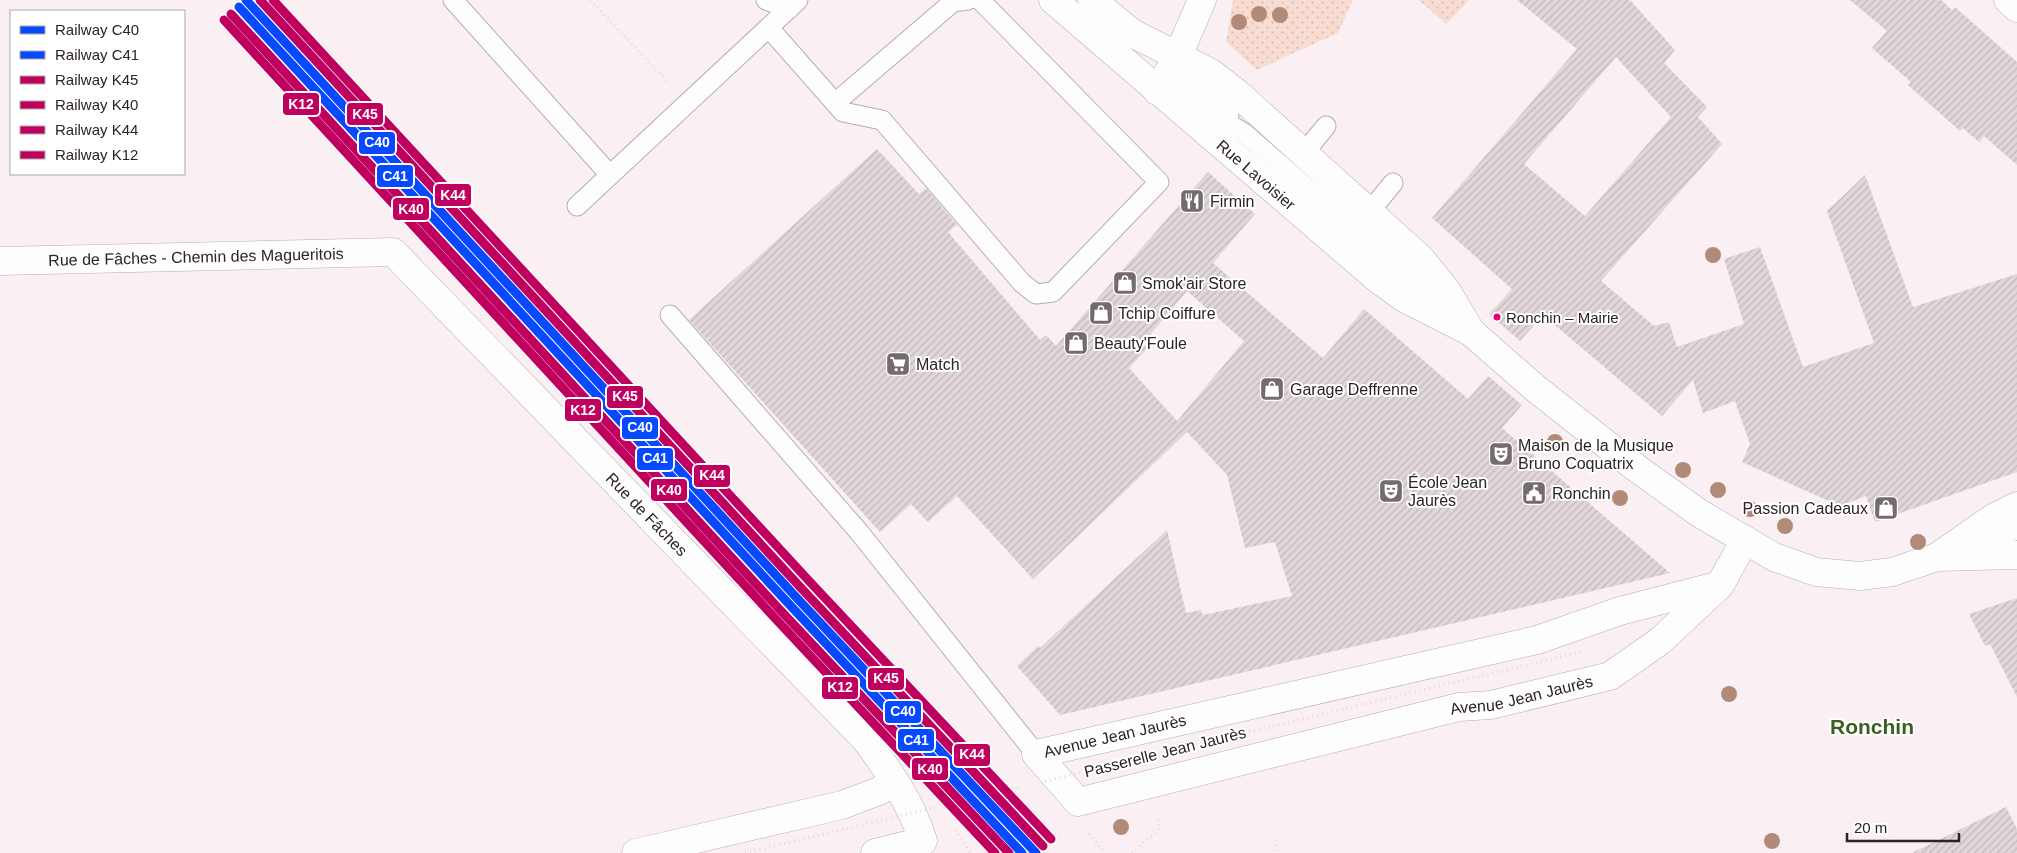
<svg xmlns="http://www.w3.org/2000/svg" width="2017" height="853" font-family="Helvetica,sans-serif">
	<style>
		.grass { fill: url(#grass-dots) }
		.building { fill: url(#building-hatch); fill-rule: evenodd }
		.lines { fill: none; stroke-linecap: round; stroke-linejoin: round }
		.lane-casing { stroke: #b7adb1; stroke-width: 21 }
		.street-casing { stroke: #b7adb1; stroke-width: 29 }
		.secondary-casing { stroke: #b7adb1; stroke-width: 29 }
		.path { stroke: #dfdbdc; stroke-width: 3; stroke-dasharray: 1 4; stroke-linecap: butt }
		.lane { stroke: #fefdfd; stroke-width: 19 }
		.street { stroke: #fefdfd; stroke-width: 28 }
		.secondary { stroke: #fefdfd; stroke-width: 28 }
		.path-bridge { stroke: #dfdbdc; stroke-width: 3; stroke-dasharray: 1 4; stroke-linecap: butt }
		.rail-1-casing { stroke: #fff; stroke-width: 12 }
		.rail-2-casing { stroke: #fff; stroke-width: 12 }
		.rail-3-casing { stroke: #fff; stroke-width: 12 }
		.rail-4-casing { stroke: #fff; stroke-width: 12 }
		.rail-5-casing { stroke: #fff; stroke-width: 12 }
		.rail-6-casing { stroke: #fff; stroke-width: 12 }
		.rail-1 { stroke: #0749ff; stroke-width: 9 }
		.rail-2 { stroke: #0749ff; stroke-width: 9 }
		.rail-3 { stroke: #bf005f; stroke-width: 9 }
		.rail-4 { stroke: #bf005f; stroke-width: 9 }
		.rail-5 { stroke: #bf005f; stroke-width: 9 }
		.rail-6 { stroke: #bf005f; stroke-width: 9 }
		.tree { fill: #b28b78 }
		.bus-dot { fill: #e5007d; stroke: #fff; stroke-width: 2 }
		.labels { text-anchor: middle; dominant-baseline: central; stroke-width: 4; stroke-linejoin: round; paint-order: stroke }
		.bus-label { font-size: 15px; fill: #2d2227; stroke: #fff; text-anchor: start }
		.street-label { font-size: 16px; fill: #2d2227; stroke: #fff }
		.poi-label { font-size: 16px; fill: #2d2227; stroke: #fff; text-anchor: start }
		.district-label { font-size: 21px; font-weight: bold; fill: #3c5e1f; stroke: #fff }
		.line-badge { stroke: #fff; stroke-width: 2 }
		.badge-label { font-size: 14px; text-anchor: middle; font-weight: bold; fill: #fff }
	</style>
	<defs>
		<pattern id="grass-dots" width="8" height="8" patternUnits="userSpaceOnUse" patternTransform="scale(1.25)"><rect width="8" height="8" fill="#f9dcd1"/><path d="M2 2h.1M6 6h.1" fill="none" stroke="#d6bcb3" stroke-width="1.8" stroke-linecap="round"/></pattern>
		<pattern id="building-hatch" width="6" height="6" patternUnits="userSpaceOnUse" patternTransform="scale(1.25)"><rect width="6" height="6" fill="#e1d6d8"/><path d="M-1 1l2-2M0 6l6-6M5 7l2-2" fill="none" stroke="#c1b7b9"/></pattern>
	</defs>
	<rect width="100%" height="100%" fill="#faf0f4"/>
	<g class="grass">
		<path d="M1233,0h120l-15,33 -81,37 -31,-28z"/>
		<path d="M1419,0h50l-23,24z"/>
	</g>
	<g class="building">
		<path d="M1517,0h113l45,50 -11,13 43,44 -9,10 24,27 -121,137 53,45 15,-4 8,25 67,-23 -20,-65 36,-12 43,120 71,-24 -47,-132 38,-36 48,132 104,-33v198l-142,50 -9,-26 -26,10 -98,-44 8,-18 -15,-43 -32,12 -10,-33 -31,36 -119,-101 -23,26 -31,-27 23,-25 -80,-71 145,-169zM1616,57l55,60 -86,99 -61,-52z"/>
		<path d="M1850,0h91l11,10 3,-3 62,55v103l-33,-29 -5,6 -16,-14 -3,3 -52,-46 3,-3 -39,-34 15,-17z"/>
		<path d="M877,149l42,45 7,-6 31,37 -9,7 92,108 6,-5 10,11 152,-174 47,42 -42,49 110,95 41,-49 104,90 20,-23 34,29 -20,23 168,145 -610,142 -43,-49 21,-20 2,2 127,-118 19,83 15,-3 1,5 6,-1 84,-18 -17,-54 -30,6 -18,-73 -50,-54 67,-80 -57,-50 -44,52 4,6 -18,19 58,64 -154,147 -76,-83 -29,26 -17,-18 -31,28 -191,-212z"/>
		<path d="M2017,598v99l-27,-53 -5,2 -16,-32z"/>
		<path d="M2006,807l11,22v24h-105z"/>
	</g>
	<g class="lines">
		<defs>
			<g id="lane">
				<path d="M453,0l157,175"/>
				<path d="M766,0l23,9"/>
				<path d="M769,28l74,84 39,8 140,163 14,11 17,-2 106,-110 -179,-182"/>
				<path d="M1167,62l33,23 29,30"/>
				<path d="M1166,85l78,48 208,181"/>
				<path d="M835,103l118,-101 15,-2"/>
				<path d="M1304,153l22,-27"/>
				<path d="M577,206l221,-206"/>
				<path d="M1370,211l23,-28"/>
				<path d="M670,315l189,217 177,222"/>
				<path d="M1959,550l58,-20"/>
			</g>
			<g id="street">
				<path d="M2008,0l9,8"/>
				<path d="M1157,91l21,-35 24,-56"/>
				<path id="s1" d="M0,261l393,-9 473,488c23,31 46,64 57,101l-48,12"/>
				<path id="s2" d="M1720,585l-100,26 -83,29 -501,114 42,48 381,-95 32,-2 119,-29 50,-35 60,-56 25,-45"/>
				<path d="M636,853l206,-48 37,-14 15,-9"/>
			</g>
			<g id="secondary">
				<path id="s3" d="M1053,0l326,280 25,18 67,34 64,56 100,79 64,46 75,44 42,15 44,4 32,-4 45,-15 80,-2"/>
				<path d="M1092,0l40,33 79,40 27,21 183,165 25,31 25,42"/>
				<path d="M1937,557l56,-39 24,-12"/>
			</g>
		</defs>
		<use href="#lane" class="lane-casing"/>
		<use href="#street" class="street-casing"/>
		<use href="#secondary" class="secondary-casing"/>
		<g class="path">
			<path d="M590,0l77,81"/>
			<path d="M944,805l77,-18"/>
			<path d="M956,830l14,23"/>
			<path d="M1089,834l16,19"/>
			<path d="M1275,840l3,13"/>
			<path d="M1132,853l27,-24v-14"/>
		</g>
		<use href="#lane" class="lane"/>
		<use href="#street" class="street"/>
		<use href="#secondary" class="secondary"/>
		<g class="path-bridge">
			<path d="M1045,781l540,-130"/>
			<path d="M745,853l191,-46"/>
		</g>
		<defs>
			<path id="rail-1" d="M246,0l549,596 241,257"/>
			<path id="rail-2" d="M239,7l549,596 234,250"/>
			<path id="rail-3" d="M260,0l542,589 241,257"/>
			<path id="rail-4" d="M231,14l549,596 229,243"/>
			<path id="rail-5" d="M273,0l537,582 241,257"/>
			<path id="rail-6" d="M224,20l549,596 222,237"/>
		</defs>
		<use href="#rail-1" class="rail-1-casing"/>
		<use href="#rail-2" class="rail-2-casing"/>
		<use href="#rail-3" class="rail-3-casing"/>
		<use href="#rail-4" class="rail-4-casing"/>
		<use href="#rail-5" class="rail-5-casing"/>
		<use href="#rail-6" class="rail-6-casing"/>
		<use href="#rail-1" class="rail-1"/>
		<use href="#rail-2" class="rail-2"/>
		<use href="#rail-3" class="rail-3"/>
		<use href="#rail-4" class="rail-4"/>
		<use href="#rail-5" class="rail-5"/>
		<use href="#rail-6" class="rail-6"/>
	</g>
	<g class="tree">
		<circle cx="1259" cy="14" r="8"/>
		<circle cx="1280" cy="15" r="8"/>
		<circle cx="1239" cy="22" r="8"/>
		<circle cx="1713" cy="255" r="8"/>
		<circle cx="1555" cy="442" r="8"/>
		<circle cx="1683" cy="470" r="8"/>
		<circle cx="1718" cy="490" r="8"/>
		<circle cx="1620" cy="498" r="8"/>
		<circle cx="1750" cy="509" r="8"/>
		<circle cx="1785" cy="526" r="8"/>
		<circle cx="1918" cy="542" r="8"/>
		<circle cx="1729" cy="694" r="8"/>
		<circle cx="1121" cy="827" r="8"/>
		<circle cx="1772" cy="841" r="8"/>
	</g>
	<defs>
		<symbol id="restaurant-square" viewBox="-11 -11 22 22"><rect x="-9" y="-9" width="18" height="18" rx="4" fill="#756a6f" stroke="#fff"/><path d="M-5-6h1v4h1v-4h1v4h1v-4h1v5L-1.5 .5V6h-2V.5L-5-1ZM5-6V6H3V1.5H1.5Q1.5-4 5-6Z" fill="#fff"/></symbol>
		<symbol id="shop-square" viewBox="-11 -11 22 22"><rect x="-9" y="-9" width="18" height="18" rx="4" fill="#756a6f" stroke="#fff"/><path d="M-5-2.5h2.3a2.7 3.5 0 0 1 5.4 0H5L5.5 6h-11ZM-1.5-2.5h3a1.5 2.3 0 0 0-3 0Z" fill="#fff"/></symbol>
		<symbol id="supermarket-square" viewBox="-11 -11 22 22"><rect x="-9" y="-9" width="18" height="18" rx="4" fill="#756a6f" stroke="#fff"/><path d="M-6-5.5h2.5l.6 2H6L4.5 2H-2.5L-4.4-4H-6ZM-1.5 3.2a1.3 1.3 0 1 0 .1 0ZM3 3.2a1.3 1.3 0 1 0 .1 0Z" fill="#fff"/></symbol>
		<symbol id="theatre-square" viewBox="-11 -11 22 22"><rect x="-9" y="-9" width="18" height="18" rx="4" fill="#756a6f" stroke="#fff"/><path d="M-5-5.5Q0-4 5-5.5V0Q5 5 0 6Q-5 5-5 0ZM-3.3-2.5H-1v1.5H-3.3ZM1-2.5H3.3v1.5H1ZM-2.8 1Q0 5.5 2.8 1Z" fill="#fff"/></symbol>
		<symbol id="civic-square" viewBox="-11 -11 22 22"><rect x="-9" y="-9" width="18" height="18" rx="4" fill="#756a6f" stroke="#fff"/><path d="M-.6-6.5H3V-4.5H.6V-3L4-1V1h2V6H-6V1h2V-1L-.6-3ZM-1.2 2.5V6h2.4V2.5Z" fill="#fff"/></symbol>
	</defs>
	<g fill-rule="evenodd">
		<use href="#restaurant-square" x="1178" y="187" width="28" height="28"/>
		<use href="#shop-square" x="1111" y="269" width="28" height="28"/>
		<use href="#shop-square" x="1087" y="299" width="28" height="28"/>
		<use href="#shop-square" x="1062" y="329" width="28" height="28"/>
		<use href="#supermarket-square" x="884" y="350" width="28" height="28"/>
		<use href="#shop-square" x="1258" y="375" width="28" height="28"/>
		<use href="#theatre-square" x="1487" y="440" width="28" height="28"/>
		<use href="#theatre-square" x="1377" y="477" width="28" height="28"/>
		<use href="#civic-square" x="1520" y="479" width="28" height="28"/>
		<use href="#shop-square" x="1872" y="494" width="28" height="28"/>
	</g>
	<circle class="bus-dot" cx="1497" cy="317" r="4.5"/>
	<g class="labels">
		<g class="bus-label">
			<text x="1506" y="317">Ronchin – Mairie</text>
		</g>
		<g class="street-label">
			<text stroke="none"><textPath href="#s3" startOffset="268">Rue Lavoisier</textPath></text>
			<text stroke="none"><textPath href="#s1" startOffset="196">Rue de Fâches - Chemin des Magueritois</textPath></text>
			<text stroke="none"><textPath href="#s1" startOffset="758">Rue de Fâches</textPath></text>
			<text stroke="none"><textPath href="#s2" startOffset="1225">Avenue Jean Jaurès</textPath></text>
			<text transform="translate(1115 736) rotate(-13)">Avenue Jean Jaurès</text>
			<text transform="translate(1165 752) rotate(-14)">Passerelle Jean Jaurès</text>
		</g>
		<g class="poi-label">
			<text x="1210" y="201">Firmin</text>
			<text x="1142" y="283">Smok'air Store</text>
			<text x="1118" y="313">Tchip Coiffure</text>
			<text x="1094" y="343">Beauty'Foule</text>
			<text x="916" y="364">Match</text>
			<text x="1290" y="389">Garage Deffrenne</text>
			<text x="1518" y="445">Maison de la Musique<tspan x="1518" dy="18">Bruno Coquatrix</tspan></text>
			<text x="1408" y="482">École Jean<tspan x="1408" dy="18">Jaurès</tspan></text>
			<text x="1552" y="493">Ronchin</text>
			<text x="1868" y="508" text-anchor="end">Passion Cadeaux</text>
		</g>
		<g class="district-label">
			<text x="1872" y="726">Ronchin</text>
		</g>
	</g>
	<g class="line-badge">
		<rect x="282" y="92" width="38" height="24" rx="5" fill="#bf005f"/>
		<rect x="346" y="102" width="38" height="24" rx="5" fill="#bf005f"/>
		<rect x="358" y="131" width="38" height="24" rx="5" fill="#0749ff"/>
		<rect x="376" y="164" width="38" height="24" rx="5" fill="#0749ff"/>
		<rect x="434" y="183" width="38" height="24" rx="5" fill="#bf005f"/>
		<rect x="392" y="197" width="38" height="24" rx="5" fill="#bf005f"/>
		<rect x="606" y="385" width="38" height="24" rx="5" fill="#bf005f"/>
		<rect x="564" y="398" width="38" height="24" rx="5" fill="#bf005f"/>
		<rect x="621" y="416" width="38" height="24" rx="5" fill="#0749ff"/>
		<rect x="636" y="447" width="38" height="24" rx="5" fill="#0749ff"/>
		<rect x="693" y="464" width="38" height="24" rx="5" fill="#bf005f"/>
		<rect x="650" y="478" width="38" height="24" rx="5" fill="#bf005f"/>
		<rect x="867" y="667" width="38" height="24" rx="5" fill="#bf005f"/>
		<rect x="821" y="676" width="38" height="24" rx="5" fill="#bf005f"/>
		<rect x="884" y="700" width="38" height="24" rx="5" fill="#0749ff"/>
		<rect x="897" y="728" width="38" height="24" rx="5" fill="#0749ff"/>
		<rect x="953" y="743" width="38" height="24" rx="5" fill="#bf005f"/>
		<rect x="911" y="757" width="38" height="24" rx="5" fill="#bf005f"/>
	</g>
	<g class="badge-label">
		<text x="301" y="109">K12</text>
		<text x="365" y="119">K45</text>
		<text x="377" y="147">C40</text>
		<text x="395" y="181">C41</text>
		<text x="453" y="200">K44</text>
		<text x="411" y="214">K40</text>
		<text x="625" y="401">K45</text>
		<text x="583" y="415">K12</text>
		<text x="640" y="432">C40</text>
		<text x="655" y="463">C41</text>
		<text x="712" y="480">K44</text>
		<text x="669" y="495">K40</text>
		<text x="886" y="683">K45</text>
		<text x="840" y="692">K12</text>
		<text x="903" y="716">C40</text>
		<text x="916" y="745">C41</text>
		<text x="972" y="759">K44</text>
		<text x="930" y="774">K40</text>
	</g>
	<rect x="10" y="10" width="175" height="165" fill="#ffffff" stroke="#aba7a9"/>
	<rect x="20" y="26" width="25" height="8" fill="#0749ff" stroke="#aba7a9"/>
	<text x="55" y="35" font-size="15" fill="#2d2227">Railway C40</text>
	<rect x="20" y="51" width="25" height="8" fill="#0749ff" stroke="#aba7a9"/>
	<text x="55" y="60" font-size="15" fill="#2d2227">Railway C41</text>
	<rect x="20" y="76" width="25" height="8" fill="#bf005f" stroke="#aba7a9"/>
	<text x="55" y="85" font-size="15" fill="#2d2227">Railway K45</text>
	<rect x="20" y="101" width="25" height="8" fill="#bf005f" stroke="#aba7a9"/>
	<text x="55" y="110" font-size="15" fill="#2d2227">Railway K40</text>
	<rect x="20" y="126" width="25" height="8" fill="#bf005f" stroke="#aba7a9"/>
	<text x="55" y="135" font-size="15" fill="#2d2227">Railway K44</text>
	<rect x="20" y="151" width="25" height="8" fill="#bf005f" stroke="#aba7a9"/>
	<text x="55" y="160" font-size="15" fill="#2d2227">Railway K12</text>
	<path d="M1847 833v8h112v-8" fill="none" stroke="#2d2227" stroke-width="2.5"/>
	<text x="1854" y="833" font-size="15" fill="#2d2227" stroke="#ffffff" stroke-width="4" paint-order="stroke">20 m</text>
</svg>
